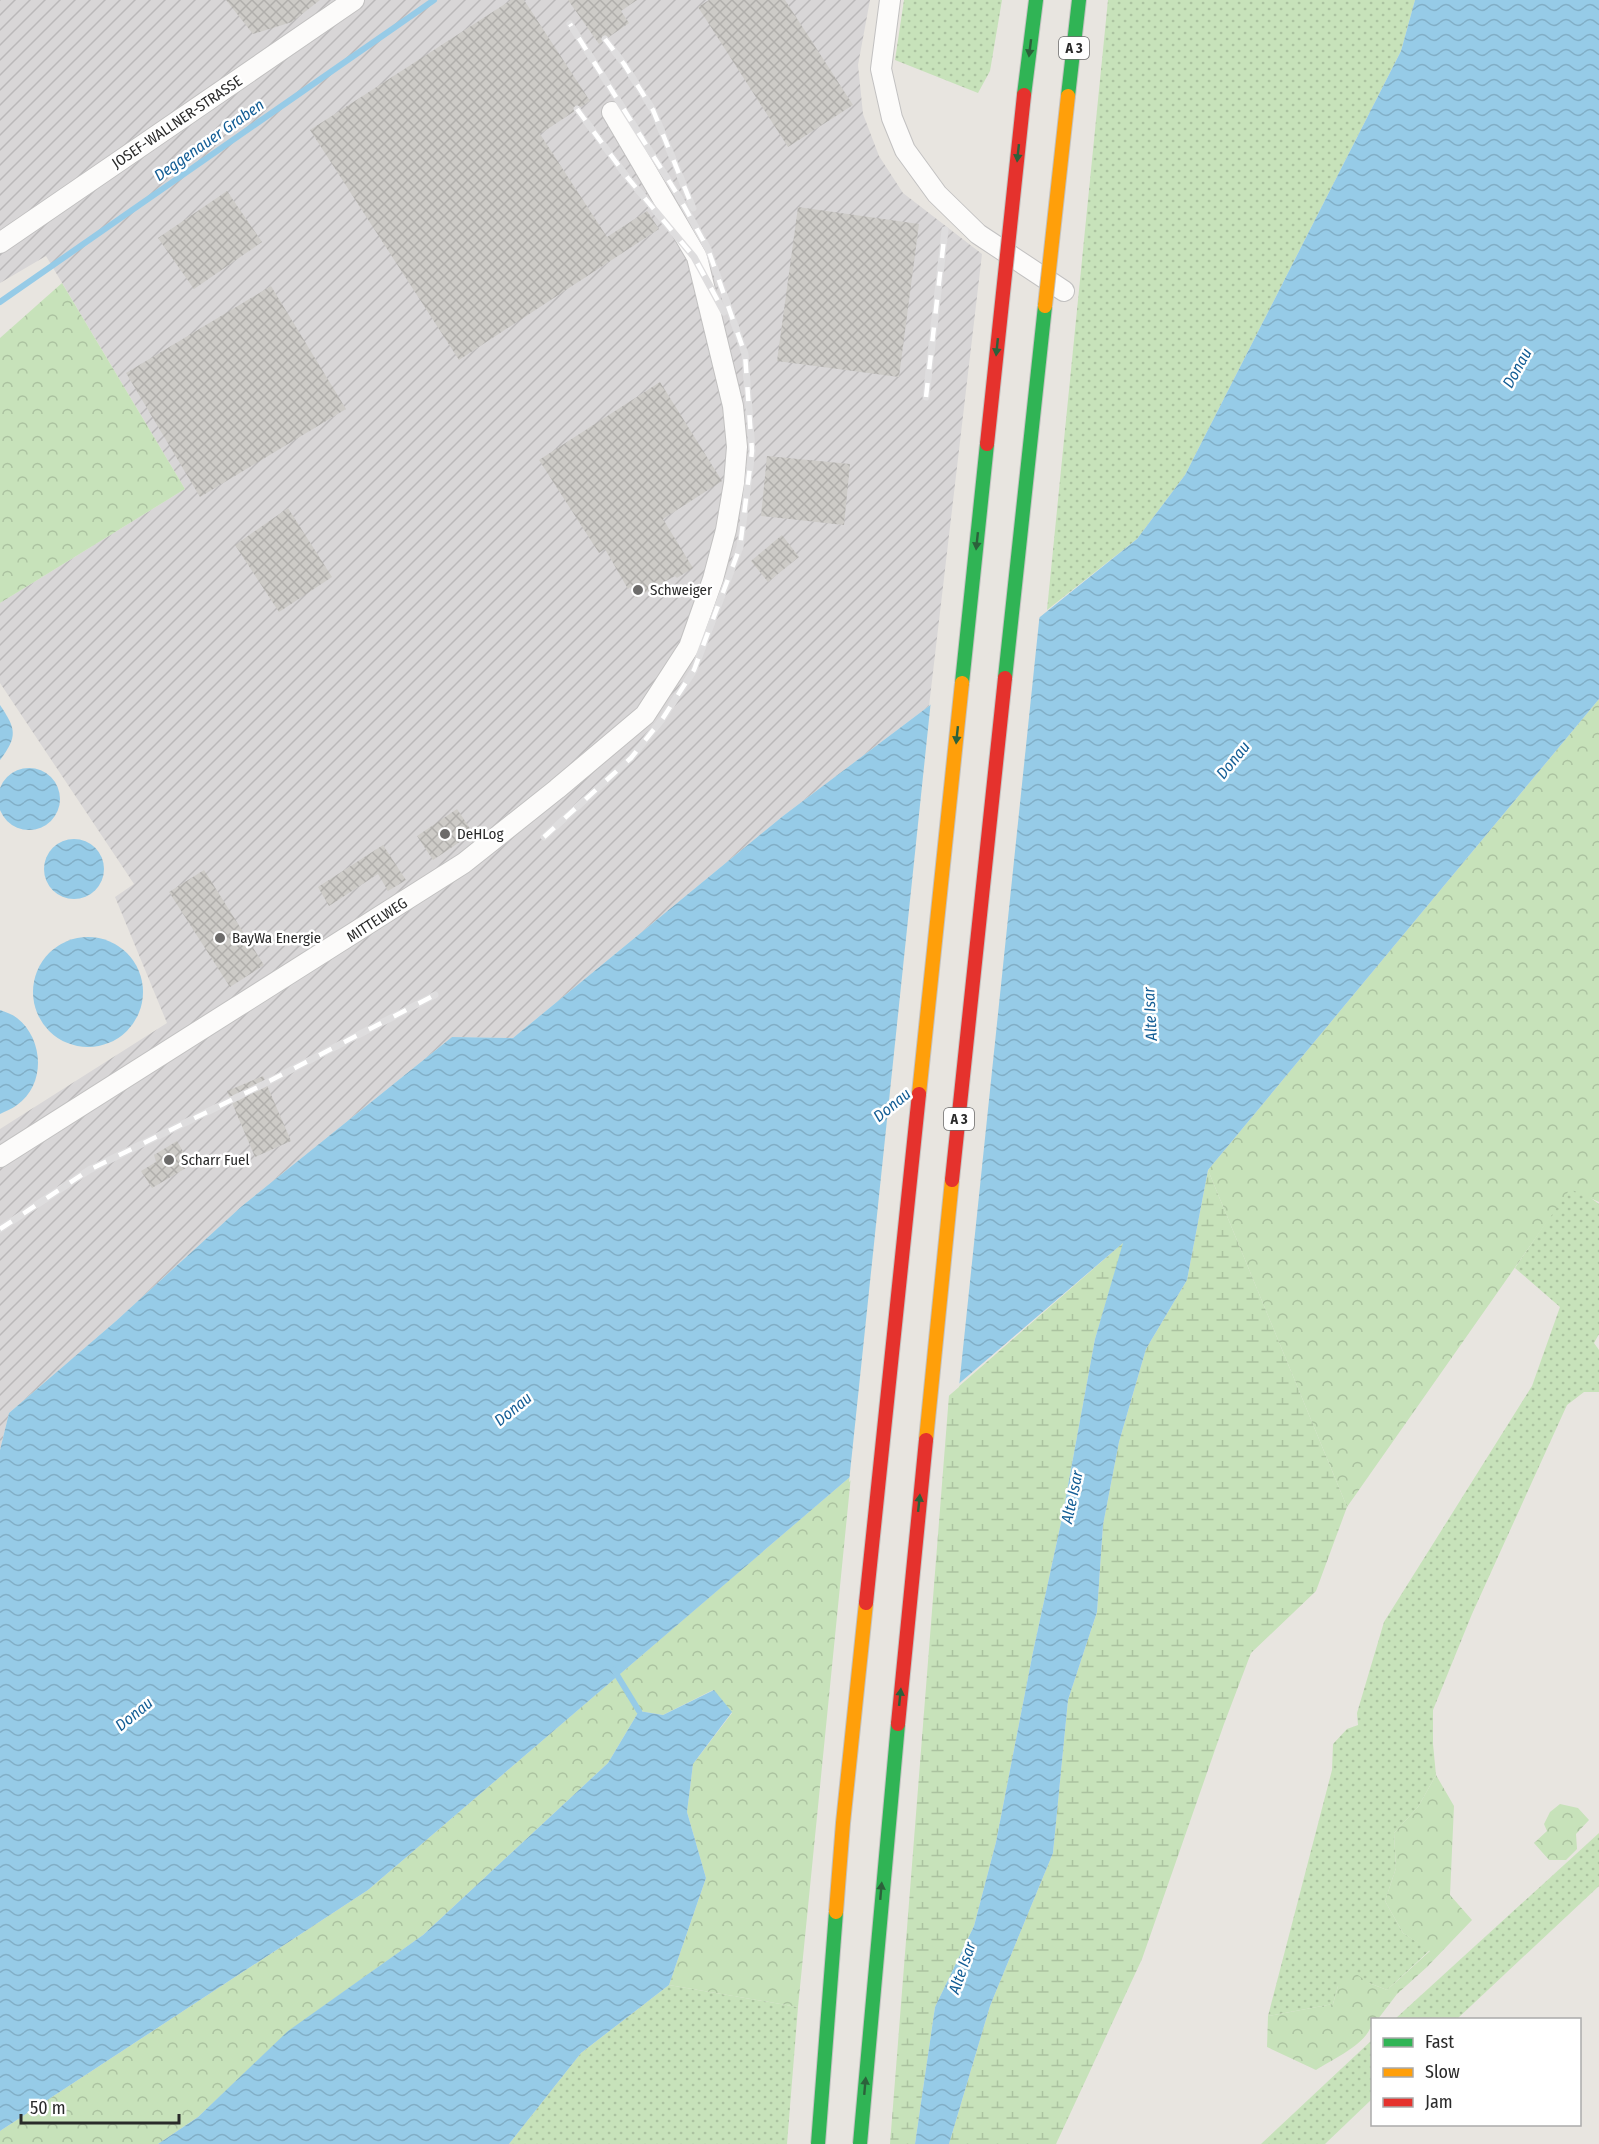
<svg xmlns="http://www.w3.org/2000/svg" width="1599" height="2144" font-family="'Fira Sans Condensed',sans-serif">
	<style>
		.industrial { fill: url(#industrial-furrows) }
		.grass { fill: url(#grass-dots) }
		.forest { fill: url(#forest-crowns) }
		.wetland { fill: url(#wetland-marsh) }
		.water { fill: url(#water-waves) }
		.pier { fill: #e8e5e0 }
		.lines { fill: none; stroke-linecap: round; stroke-linejoin: round }
		.stream { stroke: #96cbe7; stroke-width: 6 }
		.building { fill: url(#building-cross-hatch) }
		.street-casing { stroke: #c2c1c1; stroke-width: 22 }
		.fast-casing { stroke: #c4c3c1; stroke-width: 16 }
		.street { stroke: #fcfbfa; stroke-width: 20 }
		.fast { stroke: #30b455; stroke-width: 14 }
		.rail-casing { stroke: #deddde; stroke-width: 7 }
		.rail { stroke: #fff; stroke-width: 4.5; stroke-dasharray: 14; stroke-linecap: butt }
		.fast-bridge-casing { stroke: #c4c3c1; stroke-width: 16; stroke-linecap: butt }
		.slow-bridge-casing { stroke: #c4c3c1; stroke-width: 16; stroke-linecap: butt }
		.jam-bridge-casing { stroke: #c4c3c1; stroke-width: 16; stroke-linecap: butt }
		.fast-bridge { stroke: #30b455; stroke-width: 14 }
		.slow-bridge { stroke: #ff9f0a; stroke-width: 14 }
		.jam-bridge { stroke: #e5322d; stroke-width: 14 }
		.oneway { fill: #2c613b }
		.poi-dot { fill: #6c6b6a; stroke: #fff; stroke-width: 2 }
		.labels { text-anchor: middle; dominant-baseline: central; stroke-width: 5; stroke-linejoin: round; paint-order: stroke }
		.shield { fill: #fff; stroke: #6a6a6a; stroke-width: 1.5 }
		.shield-label { font-size: 14px; font-weight: bold; fill: #2a2a2a }
		.street-label { font-size: 15px; fill: #2a2a2a; stroke: #fff }
		.poi-label { font-size: 15px; fill: #2a2a2a; stroke: #fff; text-anchor: start }
		.water-label { font-size: 16px; font-style: italic; fill: #135d95; stroke: #fff }
	</style>
	<defs>
		<pattern id="industrial-furrows" width="10" height="10" patternUnits="userSpaceOnUse" patternTransform="scale(1.5)"><rect width="10" height="10" fill="#d8d6d7"/><path d="M-1 1l2-2M0 10L10 0M9 11l2-2" fill="none" stroke="#bab8b9"/></pattern>
		<pattern id="grass-dots" width="8" height="8" patternUnits="userSpaceOnUse" patternTransform="scale(1.5)"><rect width="8" height="8" fill="#c7e2ba"/><path d="M2 2h.1M6 6h.1" fill="none" stroke="#abc2a0" stroke-width="1.8" stroke-linecap="round"/></pattern>
		<pattern id="forest-crowns" width="20" height="18" patternUnits="userSpaceOnUse" patternTransform="scale(1.5)"><rect width="20" height="18" fill="#c7e2ba"/><path d="M2 6a3 3 0 1 1 6 0M12 15a3 3 0 1 1 6 0" fill="none" stroke="#abc2a0"/></pattern>
		<pattern id="wetland-marsh" width="20" height="14" patternUnits="userSpaceOnUse" patternTransform="scale(1.5)"><rect width="20" height="14" fill="#c7e2ba"/><path d="M1 5h8M5 5V1M11 12h8M15 12V8" fill="none" stroke="#abc2a0"/></pattern>
		<pattern id="water-waves" width="16" height="10" patternUnits="userSpaceOnUse" patternTransform="scale(1.5)"><rect width="16" height="10" fill="#96cbe7"/><path d="M0 5q4-4 8 0t8 0" fill="none" stroke="#81aec6"/></pattern>
		<pattern id="building-cross-hatch" width="8" height="8" patternUnits="userSpaceOnUse" patternTransform="scale(1.5)"><rect width="8" height="8" fill="#cdcbc7"/><path d="M0 0l8 8M0 8l8-8" fill="none" stroke="#b0aeab"/></pattern>
	</defs>
	<rect width="100%" height="100%" fill="#e8e5e0"/>
	<path class="industrial" d="M0,0h870l-12,65 5,49 16,42 24,37 79,61 -53,452 -146,110 -270,222 -61,-1 -210,169 -126,115 -107,92 -9,37v-321l167,-106 -52,-126 19,-13 -134,-201v-80l185,-114 -139,-233 -46,27z"/>
	<g class="grass">
		<path d="M904,0h98l-12,71 -12,22 -83,-33z"/>
		<path d="M1108,0h307l-14,51 -216,424 -48,64 -90,71z"/>
		<path d="M1572,1184l27,20v130l-5,9 5,7v42h-15l-17,13 -95,209 -39,96v34l3,31 -18,32 -24,26 2,35 -11,33 18,32 27,17 -43,40 -18,-7 -31,3 -5,18 -65,12 64,-246 1,-26 14,-15 11,-4 -1,-12 27,-91 148,-236 28,-79 -45,-39z"/>
		<path d="M1599,1833v53l-142,133h-62z"/>
		<path d="M669,1985l129,22 -11,137h-278l72,-91z"/>
		<path d="M1372,2040v59l-47,45h-64z"/>
	</g>
	<g class="forest">
		<path d="M62,283l123,206 -185,114v-265z"/>
		<path d="M1599,699v503l-29,-13 -223,318 -139,-337z"/>
		<path d="M851,1476l-53,531 -129,-22 37,-107 -19,-66 6,-48 39,-51 -19,-23 -50,25 -24,-4 -31,52 -185,172 -134,96 -91,86 -40,27h-158v-13l368,-241z"/>
		<path d="M1436,1775l18,31 -4,89 22,25 -45,47 -30,27 -19,25 -6,1c0,22 -39,39 -56,50l-49,-23 1,-31 65,-12 5,-18 17,-13 14,10 18,7 43,-39 -27,-18 -18,-32 11,-33 -2,-35 24,-26z"/>
		<path d="M1560,1804l18,4 11,12 -13,14 1,15 -11,11h-17l-15,-17 13,-12 -3,-7 6,-12z"/>
	</g>
	<g class="wetland">
		<path d="M1208,1170l139,337 -31,84 -65,62 -27,71 -82,235 -86,185h-107l41,-138 63,-153 15,-153 29,-88 6,-87 16,-83 27,-93 41,-69z"/>
		<path d="M1124,1242l-29,97 -33,179 -29,134 -37,190 -22,84 -39,81 -20,137h-25l59,-749z"/>
	</g>
	<g class="water">
		<path d="M1415,0h184v699l-391,471 -21,110 -41,69 -27,93 -16,83 -6,87 -29,88 -15,153 -63,153 -41,138h-34l20,-137 39,-81 22,-84 37,-190 29,-134 33,-179 28,-96 -755,647 -368,241v-681l9,-37 107,-92 126,-115 210,-169 61,1 270,-222 146,-110 208,-167 48,-64 216,-424z"/>
		<path d="M0,705c16,24 18,31 0,55z"/>
		<circle cx="29" cy="799" r="31"/>
		<circle cx="74" cy="869" r="30"/>
		<circle cx="88" cy="992" r="55"/>
		<path d="M0,1010c5,2 12,4 17,8 27,21 29,67 0,87 -5,4 -12,6 -17,9z"/>
		<path d="M714,1690l18,22 -39,52 -6,48 19,66 -37,107 -88,68 -72,91h-351l40,-27 90,-86 135,-96 185,-172 31,-52 24,4z"/>
	</g>
	<path class="pier" d="M1040,612l-81,775 -110,95 82,-782z"/>
	<g class="lines">
		<g class="stream">
			<path d="M0,302l434,-302"/>
			<path d="M614,1670l25,41"/>
		</g>
	</g>
	<g class="building">
		<path d="M226,0h94l-28,22 -39,12z"/>
		<path d="M511,0h13l66,101 -50,33 67,103 40,-26 12,18 -200,131 -149,-230z"/>
		<path d="M568,0h69l-16,11 8,12 -30,21z"/>
		<path d="M709,0h76l68,105 -65,42 -90,-140z"/>
		<path d="M227,191l35,51 -68,47 -36,-51z"/>
		<path d="M798,207l121,17 -20,153 -122,-16z"/>
		<path d="M271,286l75,123 -146,88 -74,-124z"/>
		<path d="M660,382l62,99 -59,38 30,49 -16,10 -2,-2 -39,22 -6,-11 -2,2 -23,-40 -6,4 -60,-93z"/>
		<path d="M767,456l83,8 -6,61 -83,-9z"/>
		<path d="M288,508l44,69 -53,35 -44,-67z"/>
		<path d="M782,535l17,22 -31,25 -17,-21z"/>
		<path d="M457,809l16,24 -40,27 -16,-24z"/>
		<path d="M383,845l23,35 -18,11 -10,-17 -49,32 -11,-19z"/>
		<path d="M204,870l60,95 -34,22 -61,-95z"/>
		<path d="M263,1076l28,65 -36,16 -28,-66z"/>
		<path d="M177,1141l14,24 -39,23 -11,-17 15,-9 -2,-7z"/>
	</g>
	<g class="lines">
		<defs>
			<g id="street">
				<path d="M890,0l-9,69 11,49 13,32 32,44 41,40 86,57"/>
				<path d="M0,243l354,-243"/>
				<path d="M0,1157l464,-294 93,-74 88,-74 44,-68 24,-68 13,-49 8,-47 3,-36 -4,-41 -36,-149 -85,-145"/>
			</g>
			<g id="fast">
				<path d="M1024,95l12,-95"/>
				<path d="M1068,96l11,-96"/>
			</g>
		</defs>
		<use href="#street" class="street-casing"/>
		<use href="#fast" class="fast-casing"/>
		<use href="#street" class="street"/>
		<use href="#fast" class="fast"/>
		<defs>
			<g id="rail">
				<path d="M605,39l19,25 29,46 40,98"/>
				<path d="M577,109l50,68 67,80 30,55"/>
				<path d="M926,397l19,-167"/>
				<path d="M544,837l87,-79 32,-40 31,-48 46,-123 12,-96 -7,-97 -37,-105 -29,-52 -109,-173"/>
				<path d="M0,1229l89,-59 171,-84 175,-91"/>
			</g>
		</defs>
		<use href="#rail" class="rail-casing"/>
		<use href="#rail" class="rail"/>
		<defs>
			<g id="fast-bridge">
				<path d="M1005,678l40,-372"/>
				<path d="M962,683l25,-239"/>
				<path d="M818,2144l18,-232"/>
				<path d="M860,2144l38,-420"/>
			</g>
			<g id="slow-bridge">
				<path d="M1045,306l23,-210"/>
				<path d="M919,1094l43,-411"/>
				<path d="M926,1440l26,-260"/>
				<path d="M836,1912l7,-89 23,-220"/>
			</g>
			<g id="jam-bridge">
				<path d="M987,444l37,-349"/>
				<path d="M952,1180l53,-502"/>
				<path d="M866,1603l53,-509"/>
				<path d="M898,1724l28,-284"/>
			</g>
		</defs>
		<use href="#fast-bridge" class="fast-bridge-casing"/>
		<use href="#slow-bridge" class="slow-bridge-casing"/>
		<use href="#jam-bridge" class="jam-bridge-casing"/>
		<use href="#fast-bridge" class="fast-bridge"/>
		<use href="#slow-bridge" class="slow-bridge"/>
		<use href="#jam-bridge" class="jam-bridge"/>
	</g>
	<defs><path id="oneway-solid" d="M-6-.8H1V-3.2L6.5 0L1 3.2V.8H-6Z" transform="scale(1.5)"/></defs>
	<g class="oneway">
		<use href="#oneway-solid" transform="translate(1030 48) rotate(97)"/>
		<use href="#oneway-solid" transform="translate(1018 153) rotate(96)"/>
		<use href="#oneway-solid" transform="translate(997 347) rotate(96)"/>
		<use href="#oneway-solid" transform="translate(977 541) rotate(96)"/>
		<use href="#oneway-solid" transform="translate(957 735) rotate(96)"/>
		<use href="#oneway-solid" transform="translate(919 1503) rotate(-84)"/>
		<use href="#oneway-solid" transform="translate(900 1697) rotate(-84)"/>
		<use href="#oneway-solid" transform="translate(881 1891) rotate(-85)"/>
		<use href="#oneway-solid" transform="translate(865 2086) rotate(-85)"/>
	</g>
	<g class="poi-dot">
		<circle cx="638" cy="590" r="6"/>
		<circle cx="445" cy="834" r="6"/>
		<circle cx="220" cy="938" r="6"/>
		<circle cx="169" cy="1160" r="6"/>
	</g>
	<g class="labels">
		<g class="shield">
			<rect x="1059" y="37" width="30" height="22" rx="4.5"/>
			<rect x="944" y="1108" width="30" height="22" rx="4.5"/>
		</g>
		<g class="shield-label">
			<text x="1074" y="48">A 3</text>
			<text x="959" y="1119">A 3</text>
		</g>
		<g class="street-label">
			<text transform="translate(177 122) rotate(-34)">JOSEF-WALLNER-STRASSE</text>
			<text transform="translate(377 920) rotate(-33)">MITTELWEG</text>
		</g>
		<g class="poi-label">
			<text x="650" y="590">Schweiger</text>
			<text x="457" y="834">DeHLog</text>
			<text x="232" y="938">BayWa Energie</text>
			<text x="181" y="1160">Scharr Fuel</text>
		</g>
		<g class="water-label">
			<text transform="translate(209 140) rotate(-35)">Deggenauer Graben</text>
			<text transform="translate(1517 368) rotate(-61)">Donau</text>
			<text transform="translate(1233 760) rotate(-51)">Donau</text>
			<text transform="translate(1150 1014) rotate(-93)">Alte Isar</text>
			<text transform="translate(892 1105) rotate(-39)">Donau</text>
			<text transform="translate(513 1409) rotate(-39)">Donau</text>
			<text transform="translate(1072 1497) rotate(-78)">Alte Isar</text>
			<text transform="translate(134 1714) rotate(-39)">Donau</text>
			<text transform="translate(962 1968) rotate(-71)">Alte Isar</text>
		</g>
	</g>
	<rect x="1371" y="2018" width="210" height="108" fill="#ffffff" stroke="#aaaaaa" stroke-width="1.5"/>
	<rect x="1383" y="2038" width="30" height="9" fill="#30b455" stroke="#aaaaaa" stroke-width="1.5"/>
	<text x="1425" y="2048" font-size="18" fill="#2a2a2a">Fast</text>
	<rect x="1383" y="2068" width="30" height="9" fill="#ff9f0a" stroke="#aaaaaa" stroke-width="1.5"/>
	<text x="1425" y="2078" font-size="18" fill="#2a2a2a">Slow</text>
	<rect x="1383" y="2098" width="30" height="9" fill="#e5322d" stroke="#aaaaaa" stroke-width="1.5"/>
	<text x="1425" y="2108" font-size="18" fill="#2a2a2a">Jam</text>
	<path d="M21 2114v9h158v-9" fill="none" stroke="#2a2a2a" stroke-width="3"/>
	<text x="30" y="2114" font-size="18" fill="#2a2a2a" stroke="#ffffff" stroke-width="4.5" paint-order="stroke">50 m</text>
</svg>
